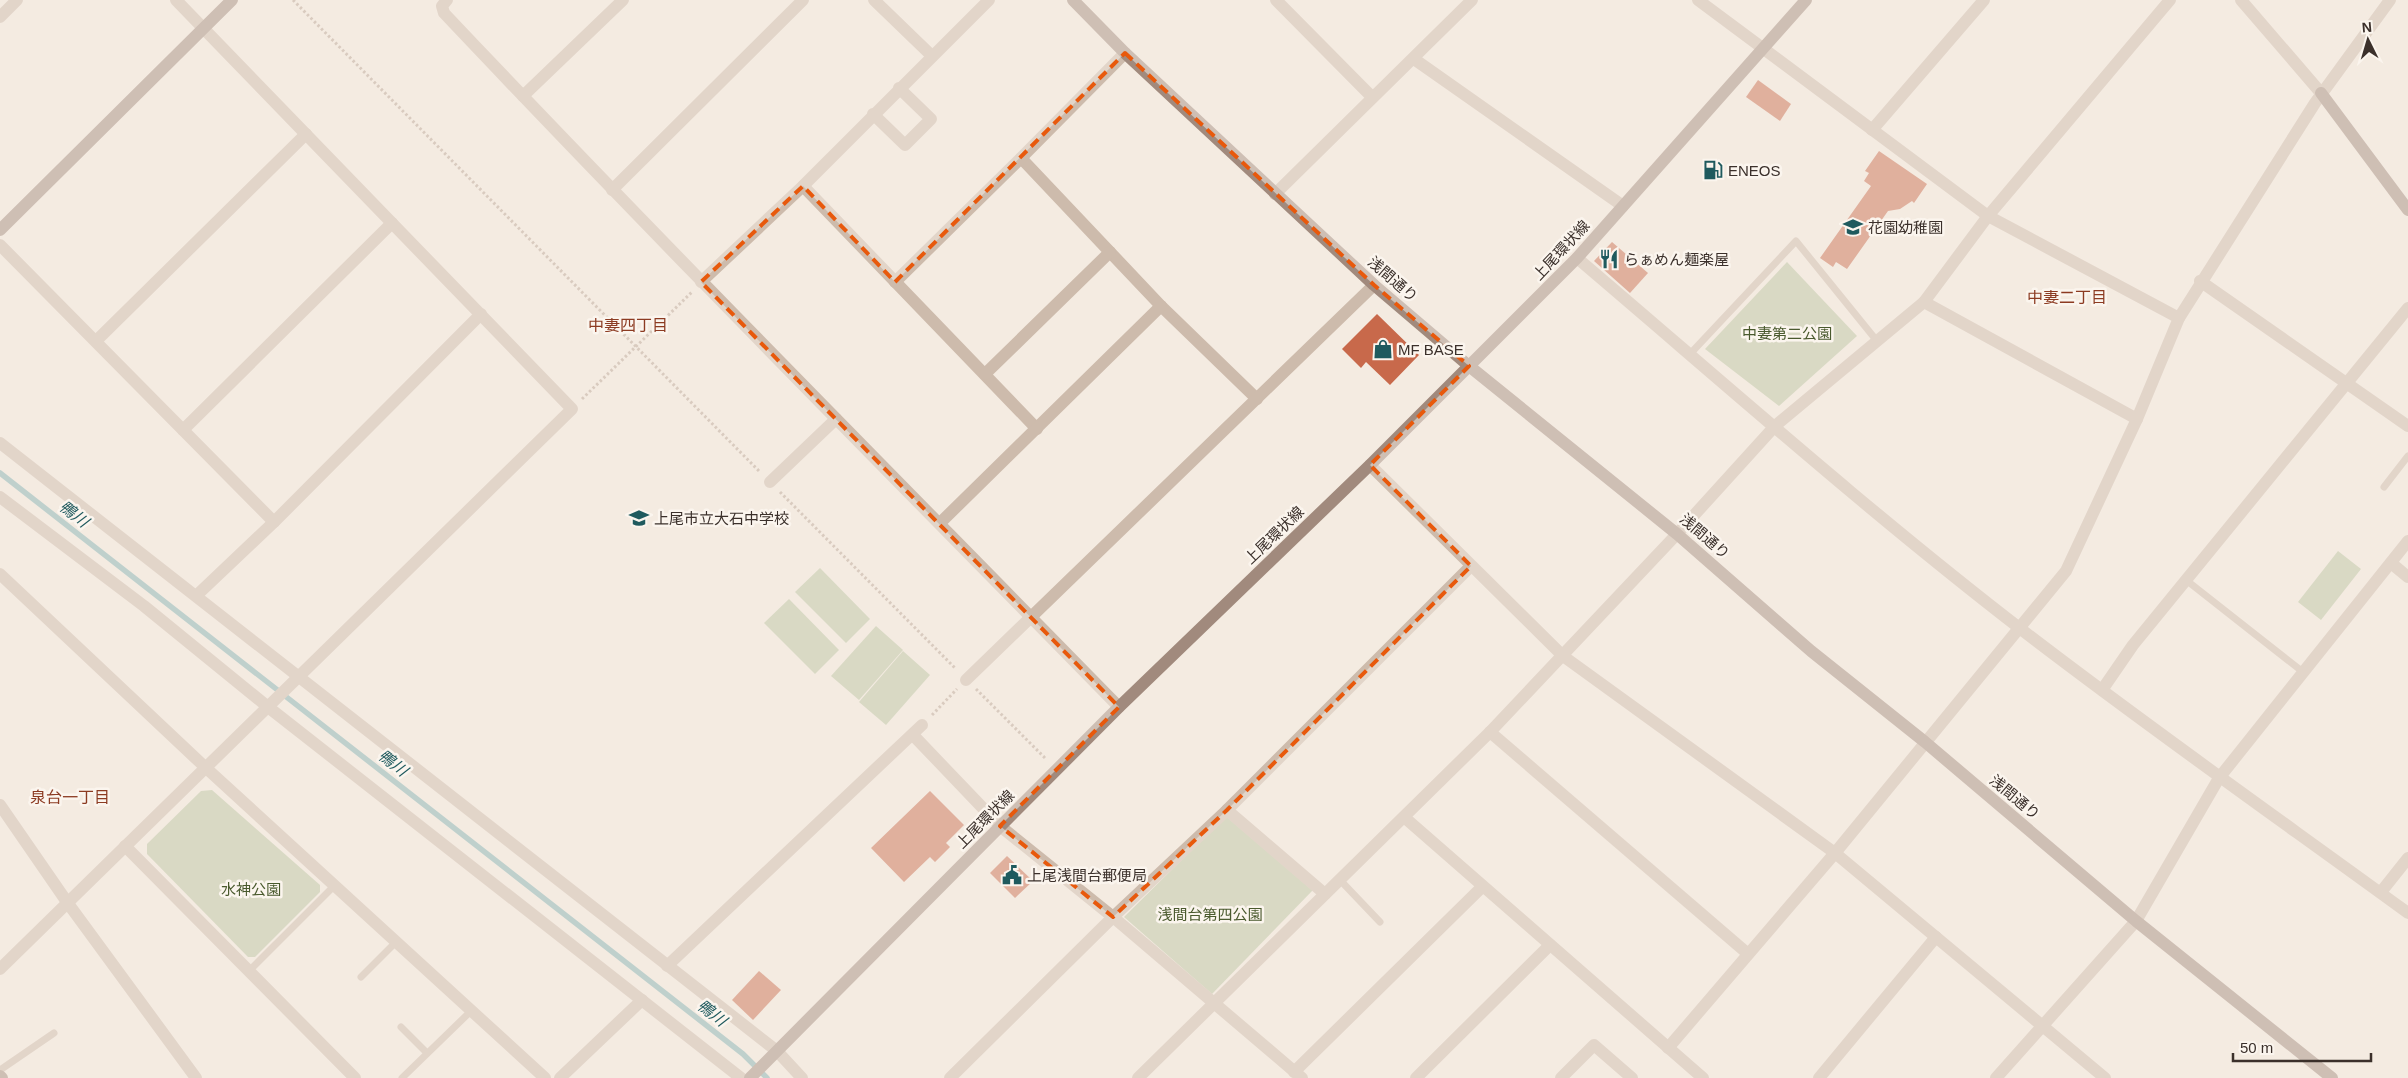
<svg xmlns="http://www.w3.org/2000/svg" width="2408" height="1078" font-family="Helvetica,'Noto Sans JP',sans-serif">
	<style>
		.green { fill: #b8c4a0 }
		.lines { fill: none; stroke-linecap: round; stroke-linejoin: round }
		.stream { stroke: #7fb0b2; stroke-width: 5.5 }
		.building { fill: #c8694b }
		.path { stroke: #b9a596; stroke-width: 3; stroke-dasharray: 2.5 2.5; stroke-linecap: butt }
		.lane { stroke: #cdbbac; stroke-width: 7 }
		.street { stroke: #cdbbac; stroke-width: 12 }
		.secondary { stroke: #a18a7d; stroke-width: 12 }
		.marked { fill: none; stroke: #e8590c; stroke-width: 4; stroke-dasharray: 10 6; stroke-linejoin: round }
		.labels { text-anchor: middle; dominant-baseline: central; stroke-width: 5; stroke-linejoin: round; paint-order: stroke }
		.poi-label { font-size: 15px; fill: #3b302b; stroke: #fbf5ee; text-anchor: start }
		.street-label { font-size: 15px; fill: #3b302b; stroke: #fbf5ee }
		.park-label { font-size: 15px; fill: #4a5a2e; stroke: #fbf5ee }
		.neighbourhood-label { font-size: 16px; fill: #8c3b22; stroke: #fbf5ee }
		.water-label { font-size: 16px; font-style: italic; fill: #1f5a5e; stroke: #fbf5ee }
	</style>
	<rect width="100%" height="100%" fill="#f4ebe1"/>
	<g class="green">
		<path d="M1787,262l70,74 -78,70 -74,-57z"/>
		<path d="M2338,551l23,18 -40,51 -23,-18z"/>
		<path d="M820,568l50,51 -24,24 -51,-51z"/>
		<path d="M789,599l50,51 -24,24 -51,-51z"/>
		<path d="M876,626l27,24 -44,50 -28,-24z"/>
		<path d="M903,651l27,24 -44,50 -27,-23z"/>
		<path d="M212,790l108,95v7l-65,65h-7l-101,-103v-10l54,-53z"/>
		<path d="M1226,816l87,74 -101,104 -88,-77z"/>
	</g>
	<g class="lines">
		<path class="stream" d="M0,473l743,581 24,24"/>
	</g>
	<g class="building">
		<path d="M1758,80l33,24 -11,17 -34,-24z"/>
		<path d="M1879,151l48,33 -13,19 -2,-2 -12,8 -12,2 -41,58 -11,-7 -3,5 -13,-9 51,-72 -7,-5 5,-8 -4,-2z"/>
		<path d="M1612,242l36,31 -18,20 -36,-32z"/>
		<path d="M1377,314l42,41 -29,30 -24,-23 -5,6 -19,-19z"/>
		<path d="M930,791l34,34 -18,18 4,4 -15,15 -5,-5 -26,25 -33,-34z"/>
		<path d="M1007,856l26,25 -18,17 -25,-25z"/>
		<path d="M759,971l22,19 -28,30 -21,-20z"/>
	</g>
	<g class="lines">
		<g class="path">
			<path d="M293,0l467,472"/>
			<path d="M582,399l110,-107"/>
			<path d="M780,492l176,177"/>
			<path d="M976,689l70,70"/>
			<path d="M932,715l25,-26"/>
		</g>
		<g class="lane">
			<path d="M1690,354l106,-113 81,100"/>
			<path d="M2384,487l24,-31"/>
			<path d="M2186,580l117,92"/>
			<path d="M1340,880l40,42"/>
			<path d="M249,971l86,-86"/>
			<path d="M361,977l35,-35"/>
			<path d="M401,1027l26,26"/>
			<path d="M0,1070l54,-37"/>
			<path d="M402,1078l69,-67"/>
		</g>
		<g class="street">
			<path d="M447,0l-5,6 2,7c222,235 449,463 675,694"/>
			<path d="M874,0l58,56"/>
			<path d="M1276,0l96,97"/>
			<path d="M1698,0l290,216 191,102"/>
			<path d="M2241,0l80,93"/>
			<path d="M0,17l17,-17"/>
			<path d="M1414,59l209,147"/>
			<path d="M523,96l100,-96"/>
			<path d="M873,114l32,31 26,-26 -32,-31"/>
			<path d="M1872,130l112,-130"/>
			<path d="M1021,158l140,148 96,93"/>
			<path d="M803,186l234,243"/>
			<path d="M612,190l191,-190"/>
			<path d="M1275,194l197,-194"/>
			<path d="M0,245l274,277"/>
			<path d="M1577,258c147,125 292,254 445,372 126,97 257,189 386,283"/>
			<path d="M2200,281l208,145"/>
			<path d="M701,282l102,-96 186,-186"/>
			<path d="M895,282l126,-124 104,-105"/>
			<path d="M1924,302l213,117"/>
			<path d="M96,341l210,-207"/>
			<path d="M985,374l125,-122"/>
			<path d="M183,430l209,-207"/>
			<path d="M0,443l777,608 25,27"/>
			<path d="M1370,465l193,191 272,197 270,225"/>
			<path d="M770,482l66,-63"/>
			<path d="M0,497l144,109 124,101 473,371"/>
			<path d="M940,523l221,-217"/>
			<path d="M2391,563l17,14"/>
			<path d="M0,574l205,193 340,311"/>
			<path d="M197,595l77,-73 207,-208"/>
			<path d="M966,680l408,-395"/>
			<path d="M2102,690l31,-45 275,-337"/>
			<path d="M1490,732l257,221"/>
			<path d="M913,735l87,91 113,91 189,161"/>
			<path d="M0,805l67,97 129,176"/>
			<path d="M1227,810l98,84"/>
			<path d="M1404,817l299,261"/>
			<path d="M125,846l230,232"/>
			<path d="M2381,892l27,-34"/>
			<path d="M667,966l255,-241"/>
			<path d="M0,969l572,-560 -396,-409"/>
			<path d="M1668,1048l167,-195 231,-282 71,-152 42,-101 136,-215 75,-103"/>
			<path d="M1294,1072l188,-185"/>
			<path d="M560,1078l82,-78"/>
			<path d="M950,1078l163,-161 114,-107 244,-244"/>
			<path d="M1138,1078l352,-346 187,-198 98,-108 149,-124 64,-86 182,-216"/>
			<path d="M1416,1078l134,-133"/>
			<path d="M1561,1078l33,-33 38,33"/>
			<path d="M1819,1078l117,-141"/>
			<path d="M1996,1078l140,-157 83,-143 189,-237"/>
		</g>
		<g class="secondary">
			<path d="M1073,0l52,53 249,232 95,81 208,168 134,117 114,91 211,179 196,157"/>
			<path d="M2321,93l87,117"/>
			<path d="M0,230l232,-230"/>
			<path d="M0,1076l2,2"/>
			<path d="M750,1078l369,-371 251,-242 207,-207 229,-258"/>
		</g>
	</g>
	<path d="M0 0H2408V1078H0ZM1125,53l249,232 95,81 -99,99 101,101 -244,244 -114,107 -113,-91 119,-119 -418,-425 102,-96 92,96z" fill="#f4ebe1" fill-opacity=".55" fill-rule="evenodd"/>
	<path class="marked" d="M1125,53l249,232 95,81 -99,99 101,101 -244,244 -114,107 -113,-91 119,-119 -418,-425 102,-96 92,96z"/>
	<defs>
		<symbol id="fuel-bare" viewBox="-9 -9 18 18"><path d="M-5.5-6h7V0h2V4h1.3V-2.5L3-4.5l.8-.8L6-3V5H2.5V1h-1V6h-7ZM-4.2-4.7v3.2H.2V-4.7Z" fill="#1f5a5e" stroke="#fbf5ee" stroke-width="2.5" paint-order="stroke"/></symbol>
		<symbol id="school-bare" viewBox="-9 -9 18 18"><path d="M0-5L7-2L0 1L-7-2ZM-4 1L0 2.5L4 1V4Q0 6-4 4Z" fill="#1f5a5e" stroke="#fbf5ee" stroke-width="2.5" paint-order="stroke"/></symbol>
		<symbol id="restaurant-bare" viewBox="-9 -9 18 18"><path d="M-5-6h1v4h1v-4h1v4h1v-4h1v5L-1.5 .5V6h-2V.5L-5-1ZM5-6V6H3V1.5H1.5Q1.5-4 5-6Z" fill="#1f5a5e" stroke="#fbf5ee" stroke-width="2.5" paint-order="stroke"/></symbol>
		<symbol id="shop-bare" viewBox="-9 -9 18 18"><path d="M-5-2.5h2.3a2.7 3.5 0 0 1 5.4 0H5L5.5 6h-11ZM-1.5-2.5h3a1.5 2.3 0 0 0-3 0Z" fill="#1f5a5e" stroke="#fbf5ee" stroke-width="2.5" paint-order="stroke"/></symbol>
		<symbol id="civic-bare" viewBox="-9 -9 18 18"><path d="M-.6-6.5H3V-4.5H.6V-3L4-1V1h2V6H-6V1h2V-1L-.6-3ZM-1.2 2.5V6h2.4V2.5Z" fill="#1f5a5e" stroke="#fbf5ee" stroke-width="2.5" paint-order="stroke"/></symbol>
	</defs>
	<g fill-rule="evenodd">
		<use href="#fuel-bare" x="1699" y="156" width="28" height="28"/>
		<use href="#school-bare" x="1839" y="213" width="28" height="28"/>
		<use href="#restaurant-bare" x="1595" y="245" width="28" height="28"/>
		<use href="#shop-bare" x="1369" y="335" width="28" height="28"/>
		<use href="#school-bare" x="625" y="504" width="28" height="28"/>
		<use href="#civic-bare" x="998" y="861" width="28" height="28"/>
	</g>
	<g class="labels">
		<g class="poi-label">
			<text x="1728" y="170">ENEOS</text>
			<text x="1868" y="227">花園幼稚園</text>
			<text x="1624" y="259">らぁめん麺楽屋</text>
			<text x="1398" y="349">MF BASE</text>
			<text x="654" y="518">上尾市立大石中学校</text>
			<text x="1027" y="875">上尾浅間台郵便局</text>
		</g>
		<g class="street-label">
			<text transform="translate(1561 250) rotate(-47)">上尾環状線</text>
			<text transform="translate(1393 279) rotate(41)">浅間通り</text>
			<text transform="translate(1274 535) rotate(-44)">上尾環状線</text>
			<text transform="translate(1705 536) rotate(41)">浅間通り</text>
			<text transform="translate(2015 797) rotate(40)">浅間通り</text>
			<text transform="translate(985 819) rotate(-45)">上尾環状線</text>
		</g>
		<g class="park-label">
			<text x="1787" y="333">中妻第二公園</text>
			<text x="251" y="889">水神公園</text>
			<text x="1210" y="914">浅間台第四公園</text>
		</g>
		<g class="neighbourhood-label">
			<text x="2067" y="297">中妻二丁目</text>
			<text x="628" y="325">中妻四丁目</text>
			<text x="70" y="797">泉台一丁目</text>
		</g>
		<g class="water-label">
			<text transform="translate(74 514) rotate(38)">鴨川</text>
			<text transform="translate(393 763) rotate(38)">鴨川</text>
			<text transform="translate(712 1013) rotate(38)">鴨川</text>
		</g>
	</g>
	<g transform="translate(2368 40) rotate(355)" stroke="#fbf5ee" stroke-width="4" paint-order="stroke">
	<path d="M0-4L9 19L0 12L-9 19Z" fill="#3b302b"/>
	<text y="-8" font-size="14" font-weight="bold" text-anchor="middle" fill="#3b302b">N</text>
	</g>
	<path d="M2233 1053v8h138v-8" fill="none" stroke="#3b302b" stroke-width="2.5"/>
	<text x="2240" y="1053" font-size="15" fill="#3b302b" stroke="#fbf5ee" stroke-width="4" paint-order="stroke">50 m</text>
</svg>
